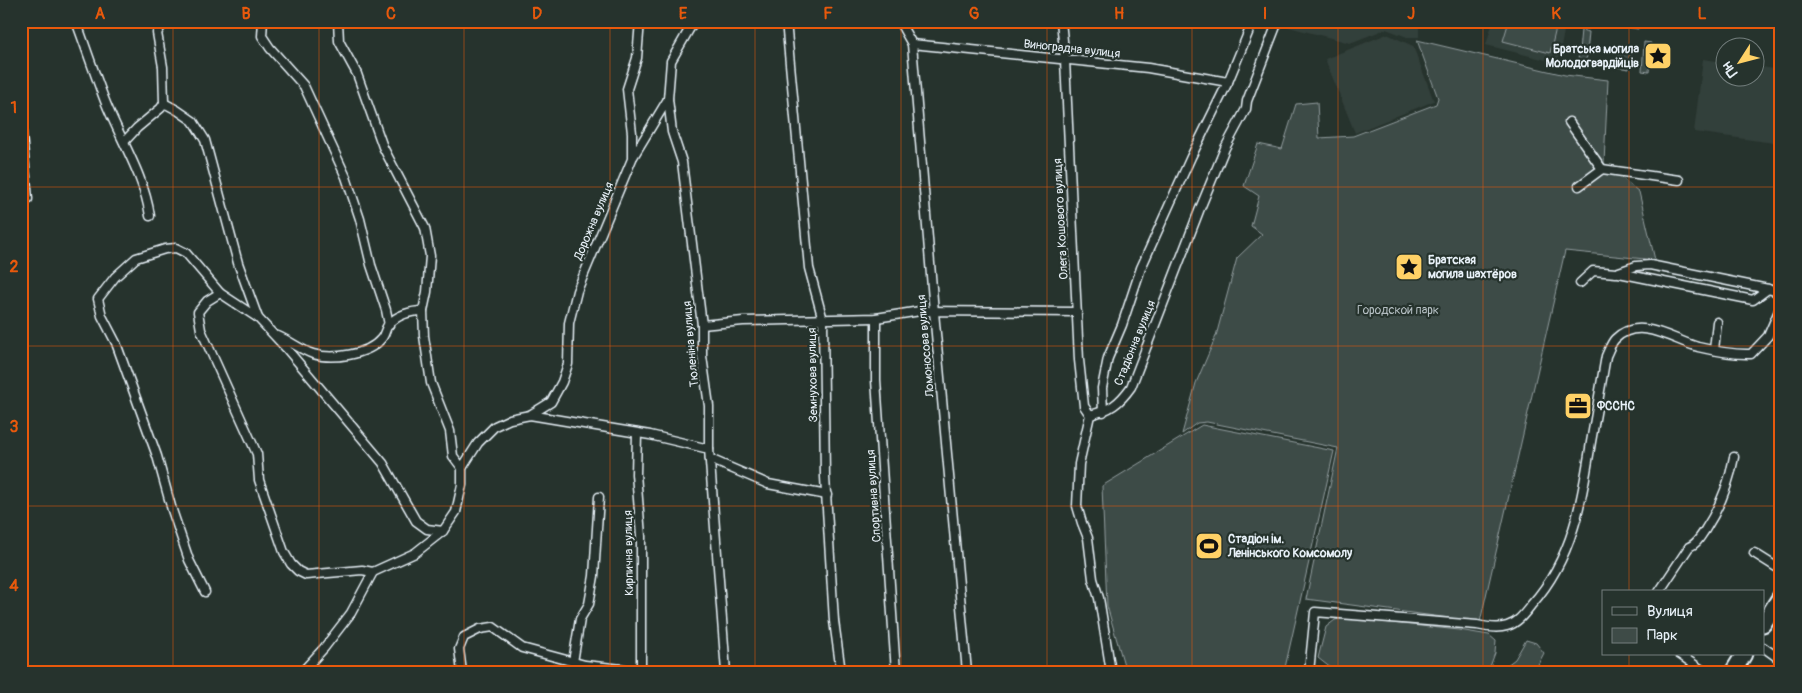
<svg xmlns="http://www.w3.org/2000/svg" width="1802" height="693" font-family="Pangolin,sans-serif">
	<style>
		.built { fill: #333f3a }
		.green { fill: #3e4b47; stroke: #939ea0 }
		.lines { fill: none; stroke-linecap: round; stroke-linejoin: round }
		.street-casing { stroke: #e8f1f8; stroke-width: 11 }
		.highway-casing { stroke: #e8f1f8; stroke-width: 19 }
		.street { stroke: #26332d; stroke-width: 8 }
		.highway { stroke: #26332d; stroke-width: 15 }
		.grid { fill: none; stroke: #e8590c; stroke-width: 1; stroke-opacity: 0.55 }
		.labels { text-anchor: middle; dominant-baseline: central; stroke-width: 4.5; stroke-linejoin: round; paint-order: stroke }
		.street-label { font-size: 12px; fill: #e8f1f8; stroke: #26332d }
		.poi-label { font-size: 12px; font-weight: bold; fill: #e8f1f8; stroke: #26332d; text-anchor: start }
		.park-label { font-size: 12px; fill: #b5bfc3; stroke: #26332d }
		.neatline { fill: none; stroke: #e8590c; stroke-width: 2 }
		.grid-label { font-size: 16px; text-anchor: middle; font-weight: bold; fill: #e8590c }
	</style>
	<rect width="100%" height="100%" fill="#26332d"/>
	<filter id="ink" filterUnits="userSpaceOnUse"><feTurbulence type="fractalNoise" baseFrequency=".02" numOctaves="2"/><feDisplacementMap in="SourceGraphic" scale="10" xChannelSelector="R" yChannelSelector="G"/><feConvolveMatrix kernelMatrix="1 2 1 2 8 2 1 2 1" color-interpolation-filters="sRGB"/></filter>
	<g filter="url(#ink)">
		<g class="built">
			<path d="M1283,21h136v16h-12l-21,-8 -36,14 -69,-18z"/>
			<path d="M1493,21h73l-8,42 -72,-18z"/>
			<path d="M1387,34l26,12 21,55 -79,32 -30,-74z"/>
			<path d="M1703,59l21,3v16h30l1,-12 26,4v74l-87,-12z"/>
		</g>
		<g class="green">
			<path d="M1509,21h22l25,7 -6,25 -47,-12z"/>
			<path d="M1621,21l17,2v6l-17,-3z"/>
			<path d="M1581,30l8,2 -3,31 -8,-2z"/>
			<path d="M1417,40l148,35 43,5 -4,83 35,29 16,68 -90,-9 -85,371 -174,-23 32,-151 -131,-26 -10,1 -15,11 14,-51 20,-47 21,-78 25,-24 -11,-8 8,-30 -15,-10 14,-42 24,5 14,-45 21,-2 2,36 34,-2 83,-32 2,-6z"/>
			<path d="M1644,42l7,1 -2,29 -7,-1z"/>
			<path d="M1620,45l13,2 -4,22 -13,-2z"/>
			<path d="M1202,425l132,26 -50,221h-158l-19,-66 -5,-120z"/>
			<path d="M1343,618l116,12 30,5 7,6 -1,12 -7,19h-141l-15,-3 -14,-11 8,-31 9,-7z"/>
			<path d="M1526,640l10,3 8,10 -10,19h-36l17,-13z"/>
		</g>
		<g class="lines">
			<defs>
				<g id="street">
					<path d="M76,21c10,27 19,54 29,80 15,38 39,74 45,115"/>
					<path d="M263,21l-1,15 8,12 34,38 42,91 14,42 11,46 15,45 3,15"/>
					<path d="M338,21l1,20 18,33 26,73 42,81 5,28 -3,36 -4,19 1,25 7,47 19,48 3,25 9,12"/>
					<path d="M694,21l-23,40 -3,38 4,33 10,30 20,163v31l7,50v43l17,223"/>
					<path d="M786,21l23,247 14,52 2,157 9,144 7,51"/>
					<path d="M899,21l13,23 22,268 33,360"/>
					<path d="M1061,21l4,39 14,300 5,46 6,9c20,-5 29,-11 41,-28l68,-176 26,-63 21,-39 1,-8 31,-80"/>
					<path d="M912,44l236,24 80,14"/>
					<path d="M164,103l13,7 16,11 12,19 33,123 20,55"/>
					<path d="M1569,122l33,47 -23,17"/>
					<path d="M21,123l7,76 -7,9"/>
					<path d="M124,142l13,-14 24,-20 3,-5 -1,-36 -6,-34 8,-12"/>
					<path d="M633,157l35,-58"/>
					<path d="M1602,169l77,11"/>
					<path d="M1619,273l134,27 15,-11"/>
					<path d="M1580,283l13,-12 23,2 20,-7 14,-1 118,24 13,4"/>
					<path d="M220,293l38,25 28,30 97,115 33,58 11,8 16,2"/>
					<path d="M876,318v62l20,292"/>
					<path d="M702,325l41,-4 133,-3 44,-7 157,1"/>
					<path d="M278,336c12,5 23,14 35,18 19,6 55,1 68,-15 4,-4 4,-10 7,-14 9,-10 23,-14 35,-14"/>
					<path d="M1714,350l3,-28"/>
					<path d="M1103,412l-1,-24 6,-30 14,-33 19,-57 50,-111 37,-75 25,-61"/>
					<path d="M530,415l21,-13 11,-20 6,-18 1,-41 8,-32 55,-132v-26l-5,-44 10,-31 3,-37"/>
					<path d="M1090,415l-11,49 -2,42 5,17 6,15 5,41 6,19 12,74"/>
					<path d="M637,433l-1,41 5,62v136"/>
					<path d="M710,459l58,25 59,11"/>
					<path d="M1754,553l27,17"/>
					<path d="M205,592l-16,-32 -17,-50 -15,-54 -41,-113 -14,-27 -4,-17 17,-22 21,-19 29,-9 11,-1 10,5 34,40 -13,8 -9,11 3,18 56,124 2,26 25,72 7,12 7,7 8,4 56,-5 11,2"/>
					<path d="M1659,592l30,-45c8,-3 11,-10 16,-17 15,-23 24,-45 29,-73"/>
					<path d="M1763,647l18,13"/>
					<path d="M1679,654l26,18"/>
					<path d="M573,662l7,-43 9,-15 5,-28 5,-79"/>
					<path d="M302,672l22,-24 27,-35 22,-41 42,-19 28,-22 13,-19 6,-27v-17l16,-25 17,-17 15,-7 20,-4 120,20 59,14"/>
					<path d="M462,672l-3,-23 5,-12 16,-8 13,-2 29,21 63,17 56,6 48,1"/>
					<path d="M1309,672l6,-60 162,13c9,2 20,4 30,1 11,-3 18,-13 25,-22 41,-46 50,-103 59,-162 5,-29 10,-57 15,-86 3,-6 5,-13 9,-17 24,-24 58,1 83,8 17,4 35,8 53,7l17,-18 13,-30"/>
				</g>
				<g id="highway">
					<path d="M1763,624l18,-28"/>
					<path d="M1733,672l11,-18"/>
				</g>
			</defs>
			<use href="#street" class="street-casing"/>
			<use href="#highway" class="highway-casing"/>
			<use href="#street" class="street"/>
			<use href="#highway" class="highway"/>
		</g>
	</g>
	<path class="grid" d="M173,21v651M319,21v651M464,21v651M610,21v651M755,21v651M901,21v651M1047,21v651M1192,21v651M1338,21v651M1483,21v651M1629,21v571M21,187h1760M21,346h1760M21,506h1760M1629,654v18"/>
	<defs>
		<symbol id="sight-square" viewBox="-11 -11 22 22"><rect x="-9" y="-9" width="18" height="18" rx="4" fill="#ffd166" stroke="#26332d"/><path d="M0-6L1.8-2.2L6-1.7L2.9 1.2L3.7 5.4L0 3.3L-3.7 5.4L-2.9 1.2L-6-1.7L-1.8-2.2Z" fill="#111"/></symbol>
		<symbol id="office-square" viewBox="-11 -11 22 22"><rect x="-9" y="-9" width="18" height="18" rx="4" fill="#ffd166" stroke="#26332d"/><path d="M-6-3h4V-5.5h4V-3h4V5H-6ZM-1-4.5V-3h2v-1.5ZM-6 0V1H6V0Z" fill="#111"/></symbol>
		<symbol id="stadium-square" viewBox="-11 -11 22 22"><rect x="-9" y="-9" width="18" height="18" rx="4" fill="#ffd166" stroke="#26332d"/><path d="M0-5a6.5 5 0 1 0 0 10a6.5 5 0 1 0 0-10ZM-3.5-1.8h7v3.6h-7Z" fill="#111"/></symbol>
	</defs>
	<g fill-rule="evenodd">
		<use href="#sight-square" x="1642" y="40" width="32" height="32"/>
		<use href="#sight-square" x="1393" y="251" width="32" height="32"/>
		<use href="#office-square" x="1562" y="390" width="32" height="32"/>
		<use href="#stadium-square" x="1193" y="530" width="32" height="32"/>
	</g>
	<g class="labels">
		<g class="street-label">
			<text transform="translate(1072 49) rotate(6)">Виноградна вулиця</text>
			<text transform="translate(1061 219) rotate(-93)">Олега Кошового вулиця</text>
			<text transform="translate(594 221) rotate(-67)">Дорожна вулиця</text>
			<text transform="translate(1135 343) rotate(-68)">Стадіонна вулиця</text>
			<text transform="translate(691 344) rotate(-95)">Тюленіна вулиця</text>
			<text transform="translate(926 346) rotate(-95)">Ломоносова вулиця</text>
			<text transform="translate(813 375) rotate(-91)">Земнухова вулиця</text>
			<text transform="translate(874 496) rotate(-94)">Спортивна вулиця</text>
			<text transform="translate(629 553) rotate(-91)">Кирпична вулиця</text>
		</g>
		<g class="poi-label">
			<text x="1639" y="49" text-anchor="end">Братська могила<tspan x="1639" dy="14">Молодогвардійців</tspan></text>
			<text x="1428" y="260">Братская<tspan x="1428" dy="14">могила шахтёров</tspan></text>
			<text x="1597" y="406">ФССНС</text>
			<text x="1228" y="539">Стадіон ім.<tspan x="1228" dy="14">Ленінського Комсомолу</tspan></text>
		</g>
		<g class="park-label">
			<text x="1398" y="310">Городской парк</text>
		</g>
	</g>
	<rect width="1802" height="693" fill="none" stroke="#26332d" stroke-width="55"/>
	<rect x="1602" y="590" width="162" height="65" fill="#26332d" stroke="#747f7e"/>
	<rect x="1612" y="607" width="25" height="8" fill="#26332d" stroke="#747f7e"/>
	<text x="1647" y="616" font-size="15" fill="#e8f1f8">Вулиця</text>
	<rect x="1612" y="628" width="25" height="15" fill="#3e4b47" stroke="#747f7e"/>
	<text x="1647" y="640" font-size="15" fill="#e8f1f8">Парк</text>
	<g transform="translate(1740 62) rotate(234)"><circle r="24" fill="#26332d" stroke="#747f7e"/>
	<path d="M0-4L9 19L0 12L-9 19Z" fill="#ffd166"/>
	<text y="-8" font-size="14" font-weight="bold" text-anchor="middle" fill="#e8f1f8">Пн</text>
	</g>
	<rect x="28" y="28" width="1746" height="638" class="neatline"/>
	<g class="grid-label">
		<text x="100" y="19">A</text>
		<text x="246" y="19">B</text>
		<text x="391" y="19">C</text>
		<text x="537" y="19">D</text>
		<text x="683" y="19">E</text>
		<text x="828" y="19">F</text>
		<text x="974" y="19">G</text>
		<text x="1119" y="19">H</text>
		<text x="1265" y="19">I</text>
		<text x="1411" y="19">J</text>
		<text x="1556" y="19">K</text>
		<text x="1702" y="19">L</text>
		<text x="14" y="113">1</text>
		<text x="14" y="272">2</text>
		<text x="14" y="432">3</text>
		<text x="14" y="591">4</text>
	</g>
</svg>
